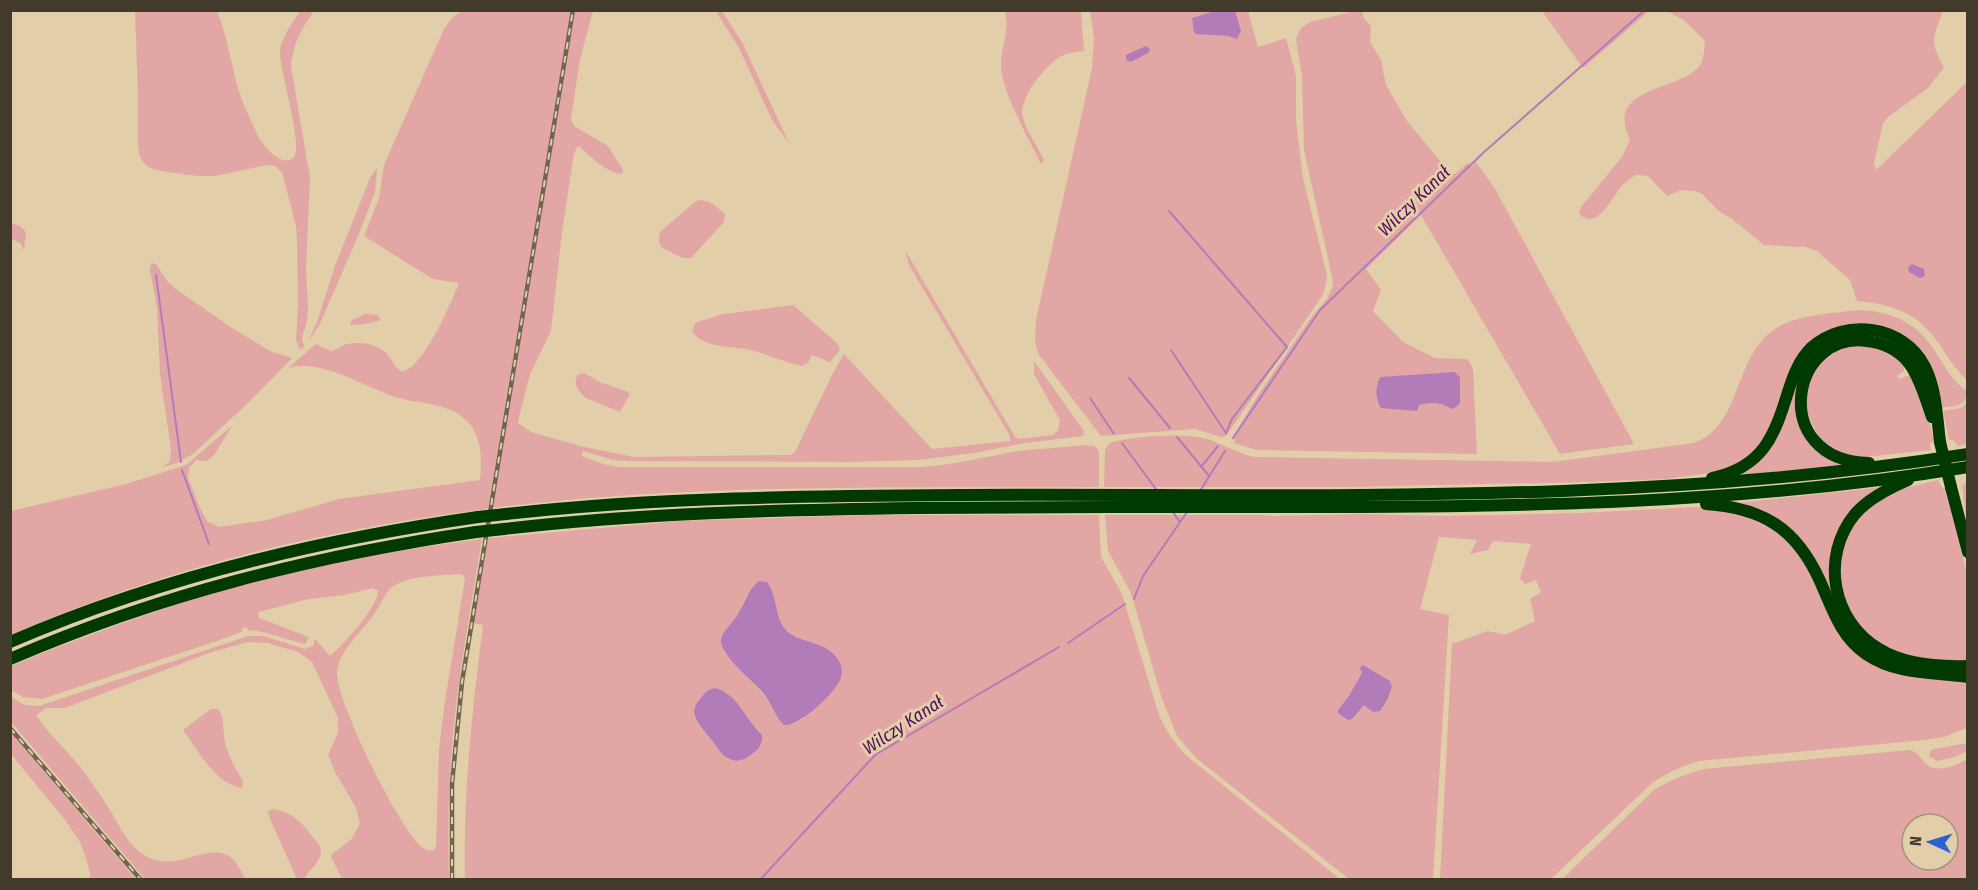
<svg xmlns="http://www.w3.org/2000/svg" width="1978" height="890" font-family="'Fira Sans Condensed',sans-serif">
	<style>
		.green { fill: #e2a7a4; fill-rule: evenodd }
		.water { fill: #b27cb9 }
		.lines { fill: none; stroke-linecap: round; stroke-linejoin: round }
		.stream { stroke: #b27cb9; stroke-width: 2 }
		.highway { stroke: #003901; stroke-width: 12 }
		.rail-casing { stroke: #71654f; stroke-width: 4.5 }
		.rail { stroke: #e2cea8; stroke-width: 2; stroke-dasharray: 7; stroke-linecap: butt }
		.highway-bridge { stroke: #003901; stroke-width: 12 }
		.labels { text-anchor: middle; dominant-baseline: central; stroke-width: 6; stroke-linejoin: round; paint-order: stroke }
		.water-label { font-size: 18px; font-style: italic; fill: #510c5a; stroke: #e2cea8 }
	</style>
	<rect width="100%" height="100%" fill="#e2cea8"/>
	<g class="green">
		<path d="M135,11h82c9,22 13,46 19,70 5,19 14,38 22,55 5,9 23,32 35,22 12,-9 -14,-88 -13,-107 1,-14 13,-28 20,-40h14c-13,18 -21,33 -23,55l19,112 -4,91 2,38 -1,14 -5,18 2,8 -4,3 -4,-10 2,-35 -1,-65 -1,-14 -14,-54 -7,-6 -9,-1 -50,11h-18l-37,-5 -13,-4 -5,-5 -4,-8 -1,-11v-46z"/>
		<path d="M461,11h110l-83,498c-164,20 -326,60 -477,126v-124l115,-27 60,-19 46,-39 -18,29 -7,6 -11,-1 -7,8 -1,10 11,28 8,15 12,6 48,-7 72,-21 141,-19c2,-19 2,-41 -11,-57 -20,-22 -51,-18 -77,-27 -22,-8 -44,-21 -68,-27 -12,-3 -23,-5 -36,-1l28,-24 15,7c5,-1 8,-4 13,-6 14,-4 31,-2 42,8 6,6 8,14 16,19 23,-6 48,-68 57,-89l-26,-4 -69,-43 15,-38 5,-33 60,-136 7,-10z"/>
		<path d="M575,11h18l-13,48 -9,60 3,7 34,20 15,24 -1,4c-16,-1 -31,-18 -44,-28l-4,7 -12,79 -11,99 -21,43 -11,43 -1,6 13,9 53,15 50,10 157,-2 4,-3 38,-79 11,-19 88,95 78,-8v-5l-101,-171 -4,-15 110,187 5,2 33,-4 5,-5 2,-10 -26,-46v-13l50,70 -1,5 -58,7 -51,10 -55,7 -69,2 -225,-1 -12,-1 -30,-9 -1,5 21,8 15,3h305l27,-3 68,-13 68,-6 9,1 4,6v35c-202,1 -406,-4 -607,21z"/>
		<path d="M716,11h6l20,31 47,101 -17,-23 -32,-70z"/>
		<path d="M1005,11h76l3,40c-7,1 -16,2 -23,5 -15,9 -44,43 -38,62 4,14 15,29 21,42l-3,4c-12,-25 -40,-73 -40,-99 0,-18 9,-36 4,-54z"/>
		<path d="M1090,11h158l10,36 28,-9 10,38v44l7,58 24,97 -3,17 -4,7 -94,137 -5,1 -26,-8 -94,7 -62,-81 -4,-12 1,-23 56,-252 2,-29z"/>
		<path d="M1355,11h7l2,7 7,8 -1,16 11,18 5,25 21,36 43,52 5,1 13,-11 4,3 4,-4 18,25 140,257 -74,10 -139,-239 -55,54 15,21 -8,21 30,31 32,16 31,1 3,2 4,8 4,85 -220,-4 -23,-7v-8l24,-40 55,-80 14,-16 5,-11 1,-7 -29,-131 -2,-73 -6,-38 5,-11 9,-6z"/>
		<path d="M1542,11h107l-66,57z"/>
		<path d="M1667,11h276c-10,28 -14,29 1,56l-16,21 -40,29 -5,6 -9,40 2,7 91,-88v298c-17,-15 -25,-36 -41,-52 -18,-19 -44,-25 -69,-27l-7,-21 -33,-29 -12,-4 -41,-2 -32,-26 -12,-7 -18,-18 -7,-3 -14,-1 -14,6 -19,-20 -12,-1c-5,3 -11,7 -15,12 -10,12 -24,44 -42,27l2,-7 41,-50 8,-17c-25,-53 44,-48 68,-72 6,-6 6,-18 7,-27l-20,-20z"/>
		<path d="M377,168l-2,24 -14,37 -42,97 -11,16 9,-20 18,-56 35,-88z"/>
		<path d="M701,200c11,2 16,7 24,14l-1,8 -33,36h-8l-21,-10 -3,-6 1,-10 36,-31z"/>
		<path d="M11,223l9,3 6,6 -2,18 -4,-7 -9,-4z"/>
		<path d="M151,263l5,1 11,17 9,8 53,37 41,25 22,7 -42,43 -57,53 -16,9 -14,4 7,-6 1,-12 -11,-75 -3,-66 -7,-38z"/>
		<path d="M793,305l44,38 3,7 -10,12 -18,-7 -4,8 -7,3c-16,-4 -30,-10 -46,-15 -19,-5 -50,-2 -63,-19l3,-9 28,-9z"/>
		<path d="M1856,310c29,0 57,10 74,34 13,17 19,35 37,47 0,16 -14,15 -26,17l-55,-79 -70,9 -41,83 -25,36 -30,15 -56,7 -72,3 -247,5h-241l1,-37 5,-7c22,-7 71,-10 93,-5 17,4 32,15 52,19l298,5 141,-19c49,-18 39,-87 81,-114 23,-15 55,-15 81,-19z"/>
		<path d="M366,314l12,1 2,5c-6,3 -25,5 -30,5l2,-5z"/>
		<path d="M1868,333l48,33 -55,-30c-11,7 -54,30 -59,37 -4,6 -6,16 -6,22 -2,37 18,58 50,70l-107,10 15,-11 55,-107 23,-18z"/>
		<path d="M1864,344l25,8 15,13v6l-7,5 2,3 11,-4c12,20 20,45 24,67l-4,1 1,7 -66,7 -18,-1 -27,-16 -15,-31 2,-27 16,-24 16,-10z"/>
		<path d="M584,373l18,10 24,8 4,3 -10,18 -34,-14c-7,-6 -13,-13 -9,-23z"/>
		<path d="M1967,403v41l-9,2 -5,-6h-4l-6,-29 18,-3z"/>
		<path d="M1967,479v48l-5,-42 3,-1z"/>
		<path d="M1938,480l5,9 3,-1 21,86v88l-51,-5 -30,-9 -26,-20 -17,-29 -5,-35 14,-40 18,-19 31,-16z"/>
		<path d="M1884,487l-50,58 16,88 -39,-78 -75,-52z"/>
		<path d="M1697,507c12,1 26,0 37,3 26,8 57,26 70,50 13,25 20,51 35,75l128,45v48l-23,9 -20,3 -225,21c-17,5 -32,12 -47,22l-101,96h-111l12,-235 36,-13 17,4 30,-14 -5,-22 11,-7 -5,-12 -11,4 -5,-6 11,-34 -38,-3 -5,9 -18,4 7,-14 -38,-3 -19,72 29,6 -16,264h-84l-153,-121 -19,-22 -15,-37 -31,-106 -23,-42 -3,-36h158l10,1 86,-2 86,2 136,-3z"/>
		<path d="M869,515h230l2,42 21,37 36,118c7,18 16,31 30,45l152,122 -875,1c-2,-87 7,-169 18,-255l-10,-2 15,-85 191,-17zM767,582c11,14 7,34 18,47 12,15 40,10 55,33l-1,20 -12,15 -26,23 -21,1 -14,-24 -24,-25 -17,-19 -3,-8 -1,-7 18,-25 8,-18zM726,692c15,14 28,32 36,52l-10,10c-21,-9 -49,-14 -58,-38z"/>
		<path d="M482,539c-12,74 -26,147 -31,222 -3,39 -3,79 -2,118h-107l-11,-22 1,-3 20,-15 8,-16 -4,-15 -21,-36 -7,-17 10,-22v-15l-26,-56 -14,-10 -30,-9 -20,-1 -36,10 -147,56h-19l-10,7c13,20 31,35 45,53 8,11 16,22 24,34 13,19 22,46 45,56 38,17 72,-35 95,21h-100l-134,-157 -1,-26 15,9 14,1 209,-70h15l42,13 8,-3 2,-7 15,17c13,-11 48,-49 48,-65l-6,-3 -27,7 -36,4 -51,13 1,6 50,19 -4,7 -50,-14 -6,1 -3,-4 -3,1 -2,4 -24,9 -175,58 -19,-2 -12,-7v-24c70,-29 142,-55 215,-77 84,-24 170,-39 256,-50zM459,574l4,1 2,4 -20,122 -6,48 -3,97 -2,4c-5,1 -8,0 -12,-3 -22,-16 -88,-150 -85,-176 3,-22 26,-40 37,-57 6,-8 11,-21 18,-27 3,-2 9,-5 12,-6 17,-6 37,-5 55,-7z"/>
		<path d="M211,709h7c8,9 4,26 8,37 4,13 10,24 17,35l-1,7c-27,-4 -43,-37 -58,-56v-3z"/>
		<path d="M10,732l126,147h-45l-4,-18 -7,-19 -14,-21 -55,-67z"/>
		<path d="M1967,743v8l-12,6 -18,4 -8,-5 1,-5 4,-2z"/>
		<path d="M1910,750c9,3 9,7 15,13 10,11 32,3 42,-4v120h-405l92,-89c16,-10 32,-16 50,-21zM1912,824h36v36h-36z"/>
		<path d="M273,809c22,5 28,12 41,30 3,3 7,7 7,12 0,11 -12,19 -17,28h-7l-27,-60 -2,-8z"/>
	</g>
	<g class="water">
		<path d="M1215,11h20l6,20 -4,8 -9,-3 -32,-2 -2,-2 -2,-14z"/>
		<path d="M1146,46l4,3 -2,4 -17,9 -5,-2v-5z"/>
		<path d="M1912,264l12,5 1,7 -5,2 -11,-6 -1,-4z"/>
		<path d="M1455,372l5,5v26l-4,4 -4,2c-11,-7 -21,-7 -33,-4l-2,6 -36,-3c-6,-10 -6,-20 -1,-31z"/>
		<path d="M759,581l8,1c11,14 7,33 18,47 11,14 39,11 52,29 5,6 6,14 3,22 -6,14 -40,46 -56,45 -9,-8 -12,-21 -20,-31 -10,-12 -45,-39 -43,-55 2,-9 14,-18 18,-27 7,-11 9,-22 20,-31z"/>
		<path d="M1363,665l27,16 2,6 -5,13 -7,11 -7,1 -9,-7 -12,14 -4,1 -10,-7v-3l11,-14 13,-23 -2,-5z"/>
		<path d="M715,688c22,5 31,32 47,47 1,9 -3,14 -10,19 -7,5 -14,9 -22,5 -9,-3 -13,-13 -19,-20 -10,-13 -25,-24 -11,-40 4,-5 8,-10 15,-11z"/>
	</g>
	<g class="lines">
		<g class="stream">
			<path d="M1169,211l118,136 -55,72 -6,14"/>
			<path d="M156,275l25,187"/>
			<path d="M1171,350l55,83"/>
			<path d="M1129,378l41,50"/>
			<path d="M1090,398l24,36"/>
			<path d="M1177,437l32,39"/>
			<path d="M1233,438l87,-128 163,-157 162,-143"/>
			<path d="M1122,443l36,49"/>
			<path d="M1201,467l17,-21"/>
			<path d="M182,470l27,74"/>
			<path d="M1200,491l25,-40"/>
			<path d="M1172,511l8,11"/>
			<path d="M1134,599l9,-23 44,-64"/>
			<path d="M1068,643l57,-39"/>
			<path d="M760,880l115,-125 184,-108"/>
		</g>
		<g class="highway">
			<path d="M1869,463c-103,-2 -79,-139 4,-121 15,3 29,11 38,24 10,15 15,34 21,51"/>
			<path d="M1712,478c51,-11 62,-41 76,-86 5,-16 11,-32 23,-44 34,-31 93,-23 114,19 11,22 12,50 15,75"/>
			<path d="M1908,480c-19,8 -39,18 -53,34 -35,43 -23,107 24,135 24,15 60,18 89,17"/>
			<path d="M1951,487l17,65"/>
			<path d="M1706,504c57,4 90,24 114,77 12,27 20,55 46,73 31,21 66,18 102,23"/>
			<path d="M506,514c152,-17 304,-18 456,-19 335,-2 673,12 1006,-41"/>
			<path d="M504,529c137,-16 274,-19 412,-21 128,-1 255,-1 383,-1 224,0 447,-3 669,-40"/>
			<path d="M10,642c150,-65 308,-102 468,-125"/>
			<path d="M10,659c151,-65 304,-103 466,-127"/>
		</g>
		<defs>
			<g id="rail">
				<path d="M10,728l131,152"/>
				<path d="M452,880v-96l10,-102 111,-672"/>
			</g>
		</defs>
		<use href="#rail" class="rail-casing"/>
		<use href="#rail" class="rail"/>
		<g class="highway-bridge">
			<path d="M1940,442l11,45"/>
			<path d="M478,517l28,-3"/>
			<path d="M476,532l28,-3"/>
		</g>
	</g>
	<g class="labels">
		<g class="water-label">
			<text transform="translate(1414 201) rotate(-44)">Wilczy Kanał</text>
			<text transform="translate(903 725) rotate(-33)">Wilczy Kanał</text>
		</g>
	</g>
	<rect width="1978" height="890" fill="none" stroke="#423a2b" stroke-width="24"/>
	<g transform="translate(1930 842) rotate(274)"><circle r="28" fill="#e2cea8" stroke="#a29376" stroke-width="1.5"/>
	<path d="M0-4.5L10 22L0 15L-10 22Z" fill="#2c61cf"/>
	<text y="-9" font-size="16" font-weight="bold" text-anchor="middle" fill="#423a2b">N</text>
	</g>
</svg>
